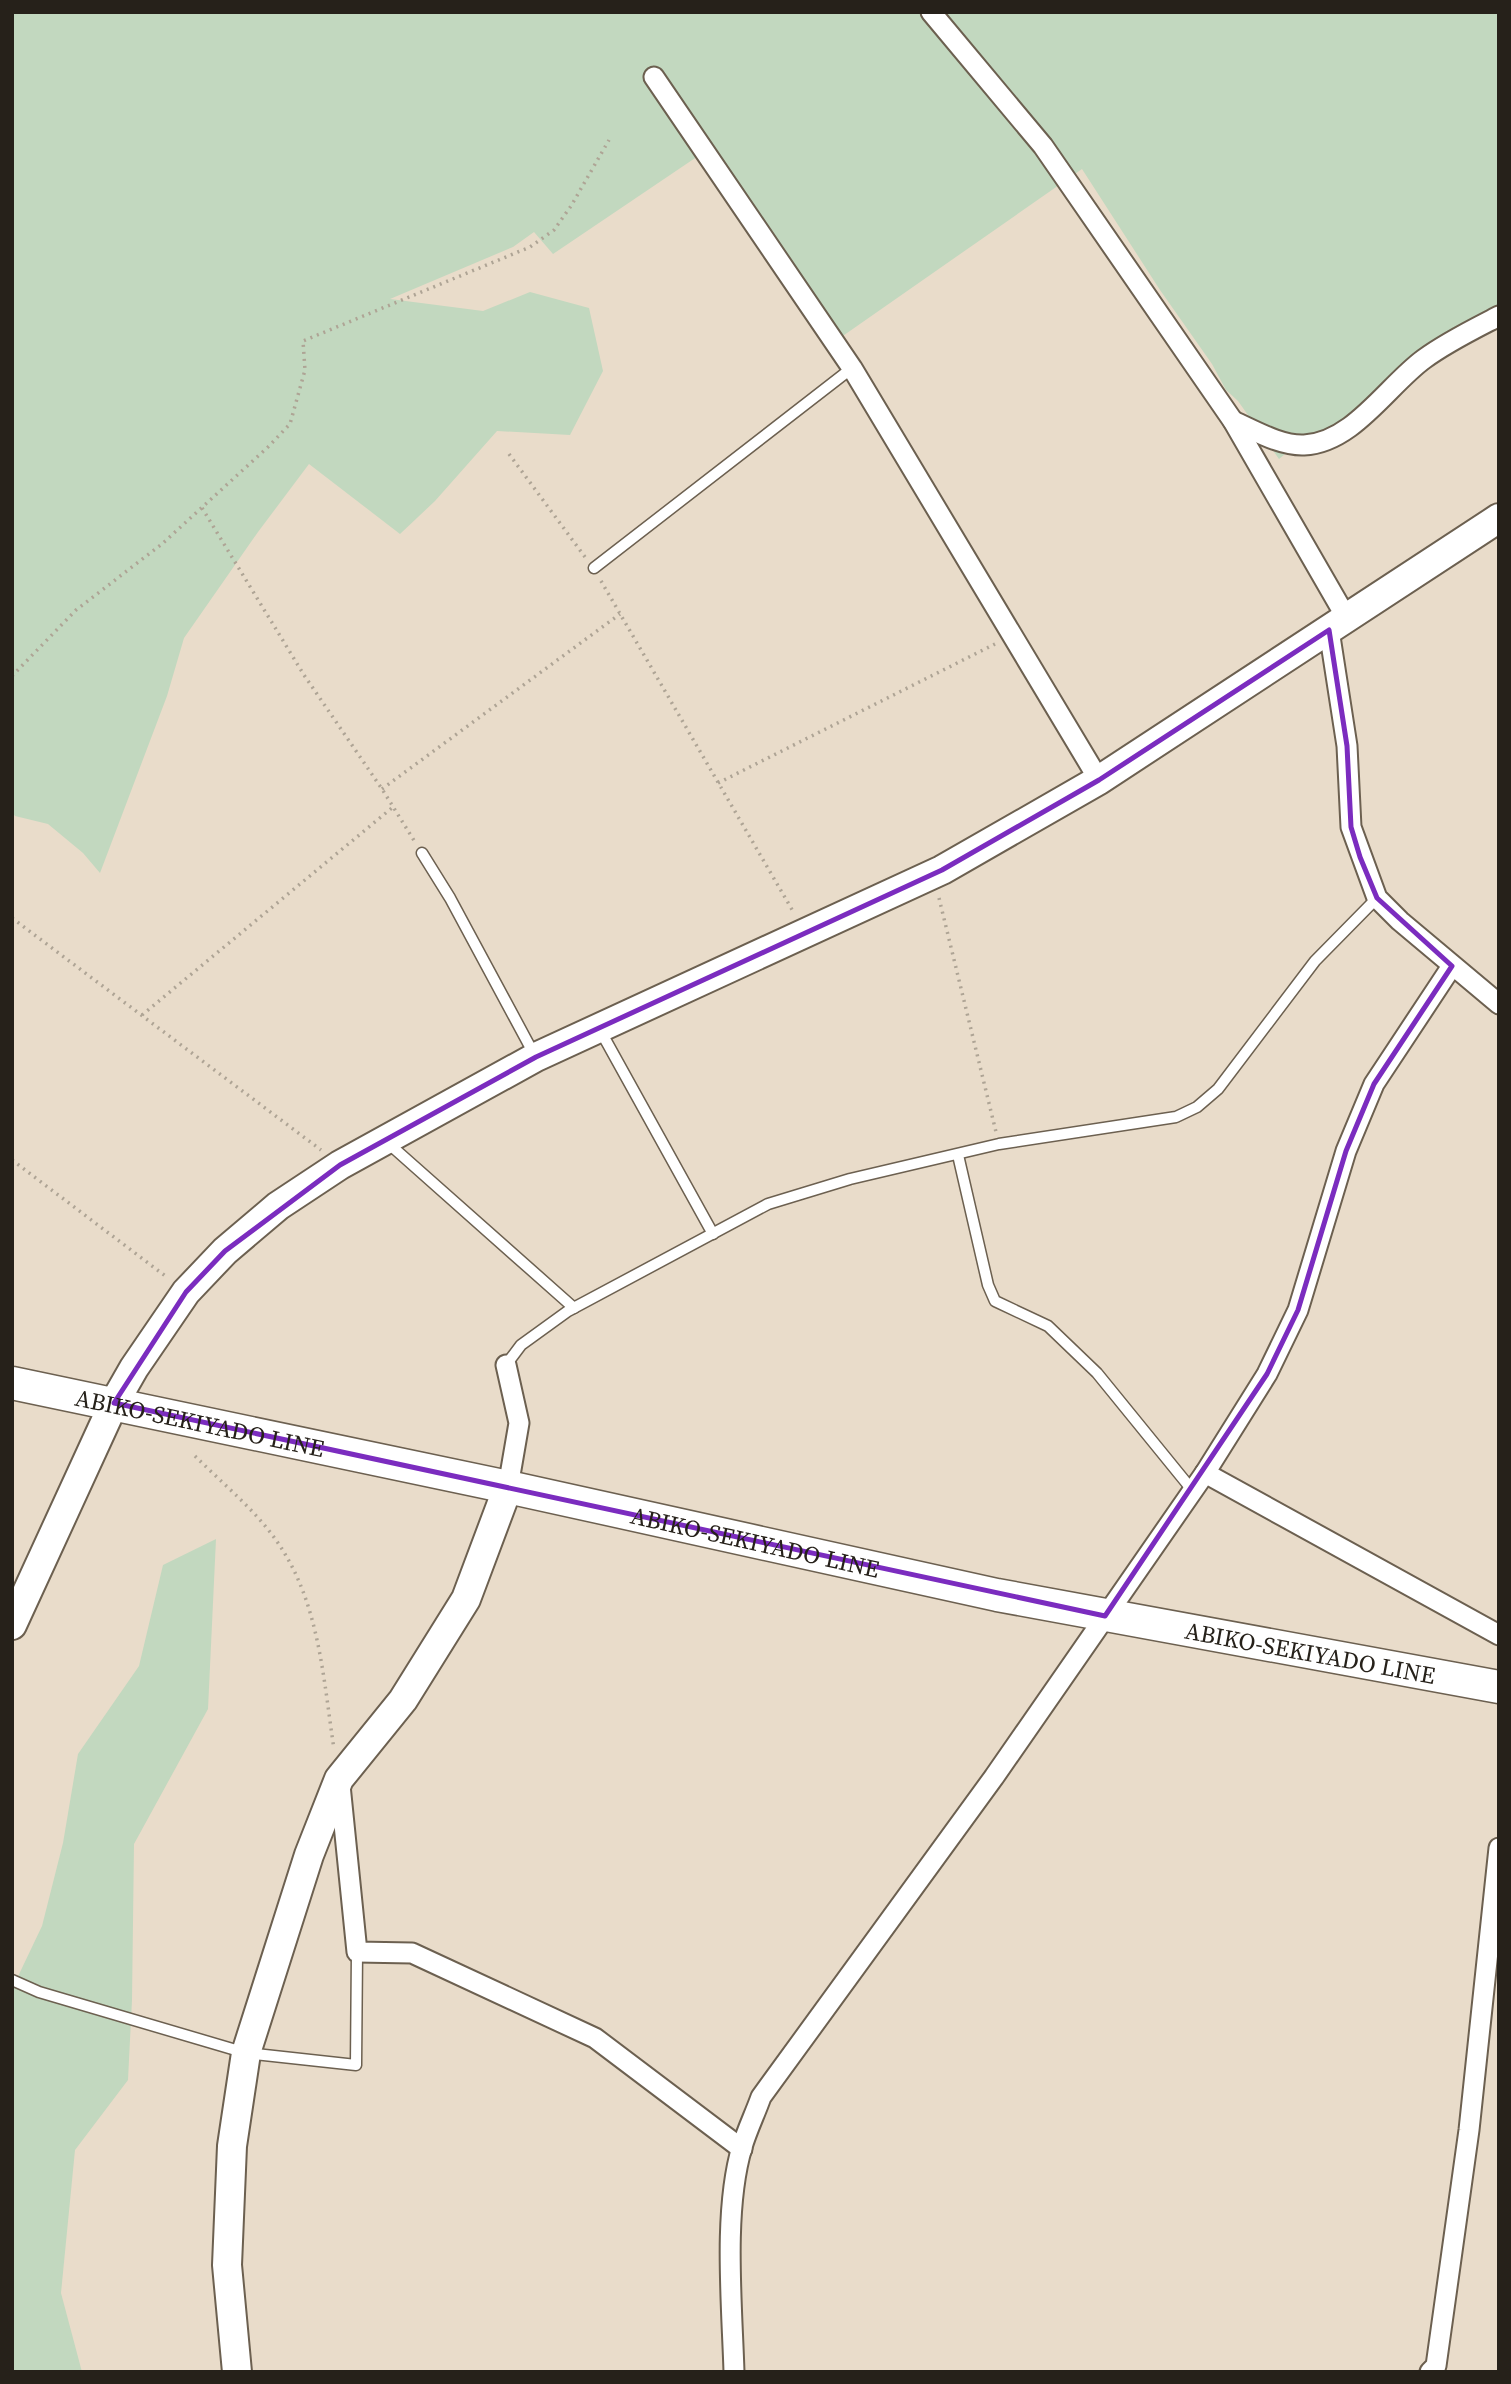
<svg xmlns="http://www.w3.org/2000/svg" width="1511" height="2384" font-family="'Source Serif 4',serif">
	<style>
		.green { fill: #c2d8bf }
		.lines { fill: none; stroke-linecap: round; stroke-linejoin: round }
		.lane-casing { stroke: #6c6050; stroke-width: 13 }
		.street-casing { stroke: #6c6050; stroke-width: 23 }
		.secondary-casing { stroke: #6c6050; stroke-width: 32 }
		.primary-casing { stroke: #6c6050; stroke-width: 35 }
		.path { stroke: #aea495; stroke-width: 3.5; stroke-dasharray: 2 5; stroke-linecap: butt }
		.lane { stroke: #fff; stroke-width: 10 }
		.street { stroke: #fff; stroke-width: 19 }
		.secondary { stroke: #fff; stroke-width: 28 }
		.primary { stroke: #fff; stroke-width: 32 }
		.marked { fill: none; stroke: #7b2cbf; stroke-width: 5; stroke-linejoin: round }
		.labels { text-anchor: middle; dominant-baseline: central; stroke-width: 5; stroke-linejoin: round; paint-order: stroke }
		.street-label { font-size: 24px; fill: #26211a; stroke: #f7e9d7 }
	</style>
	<rect width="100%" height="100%" fill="#e9dcca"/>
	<g class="green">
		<path d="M12,12h1487v295l-169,122 -21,5 -30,25 -41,-58 -12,-11 -14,-26 -52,-74 -78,-121 -245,171 -127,-192 -157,106 -19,-22 -21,15 -123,52 93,12 47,-19 59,16 14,63 -33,64 -73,-4 -62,70 -35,33 -91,-70 -51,68 -74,106 -17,58 -67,177 -17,-20 -35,-29 -33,-8 -3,-4z"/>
		<path d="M216,1539l-8,170 -74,135 -2,156 -4,80 -53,70 -14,143 21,79h-70v-383l30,-63 21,-83 15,-89 61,-88 24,-101z"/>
	</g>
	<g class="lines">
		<defs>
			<g id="lane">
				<path d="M594,568l258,-200"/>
				<path d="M422,853l28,45 85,158"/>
				<path d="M600,1030l113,204"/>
				<path d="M388,1143l186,165"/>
				<path d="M958,1155l30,130 7,16 53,25 49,47 96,118"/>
				<path d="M506,1365l15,-20 47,-34 200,-107 82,-25 149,-35 177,-27 21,-10 21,-18 97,-128 62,-63"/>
				<path d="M12,1980l27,12 207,61 110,12 1,-113"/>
			</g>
			<g id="street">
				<path d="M931,12l112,134 190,275 113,196"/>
				<path d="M654,77l198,291 247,412"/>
				<path d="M1233,421c21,9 47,25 71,24 49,-2 84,-60 120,-86 23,-17 50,-30 75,-43"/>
				<path d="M1329,630l18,116 4,81 26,71 23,23 99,83"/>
				<path d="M506,1365l13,58 -11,64"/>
				<path d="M1205,1473l294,162"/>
				<path d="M340,1785l17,167 55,1 183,85 147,111"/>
				<path d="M734,2372c-2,-67 -11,-161 8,-225 5,-17 13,-33 19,-50l233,-320 211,-304 62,-99 31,-64 48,-159 28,-67 78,-118"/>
				<path d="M1430,2372l6,-6 33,-236 30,-282"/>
			</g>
			<g id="secondary">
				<path d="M12,1625l102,-222 20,-35 52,-76 39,-41 53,-45 62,-41 196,-108 406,-187 157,-90 400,-262"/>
				<path d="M237,2372l-10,-107 5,-119 14,-93 63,-198 30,-76 64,-79 63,-101 42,-112"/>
			</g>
			<g id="primary">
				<path id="s1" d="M12,1383l496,104 489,108 502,92"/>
			</g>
		</defs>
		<use href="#lane" class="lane-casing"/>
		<use href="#street" class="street-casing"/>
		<use href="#secondary" class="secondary-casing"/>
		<use href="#primary" class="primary-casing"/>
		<g class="path">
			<path d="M509,454l76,103"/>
			<path d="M202,508l102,167 78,114 33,53"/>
			<path d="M601,581l193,332"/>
			<path d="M12,676l64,-66 86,-66 106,-97 22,-23 15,-54 -2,-29 227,-94 24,-17 17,-24 38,-66"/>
			<path d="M718,783l277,-139"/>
			<path d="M382,789l238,-175"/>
			<path d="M939,898l57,234"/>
			<path d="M12,918l309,232"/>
			<path d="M142,1015l251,-208"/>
			<path d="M12,1160l156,118"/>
			<path d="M195,1456c31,31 68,60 90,98 35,58 39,130 49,195"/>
		</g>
		<use href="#lane" class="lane"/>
		<use href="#street" class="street"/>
		<use href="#secondary" class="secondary"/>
		<use href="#primary" class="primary"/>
	</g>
	<path class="marked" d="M1329,630l18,116 4,81 9,30 17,41 75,68 -78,118 -28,67 -48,159 -31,64 -162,242 -991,-213 72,-111 39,-41 115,-86 196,-108 406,-187 157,-90z"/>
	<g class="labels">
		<g class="street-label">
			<text stroke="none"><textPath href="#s1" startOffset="192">ABIKO-SEKIYADO LINE</textPath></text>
			<text stroke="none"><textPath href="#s1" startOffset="760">ABIKO-SEKIYADO LINE</textPath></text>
			<text stroke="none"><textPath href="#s1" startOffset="1326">ABIKO-SEKIYADO LINE</textPath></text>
		</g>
	</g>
	<rect width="1511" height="2384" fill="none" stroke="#26211a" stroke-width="28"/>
</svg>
